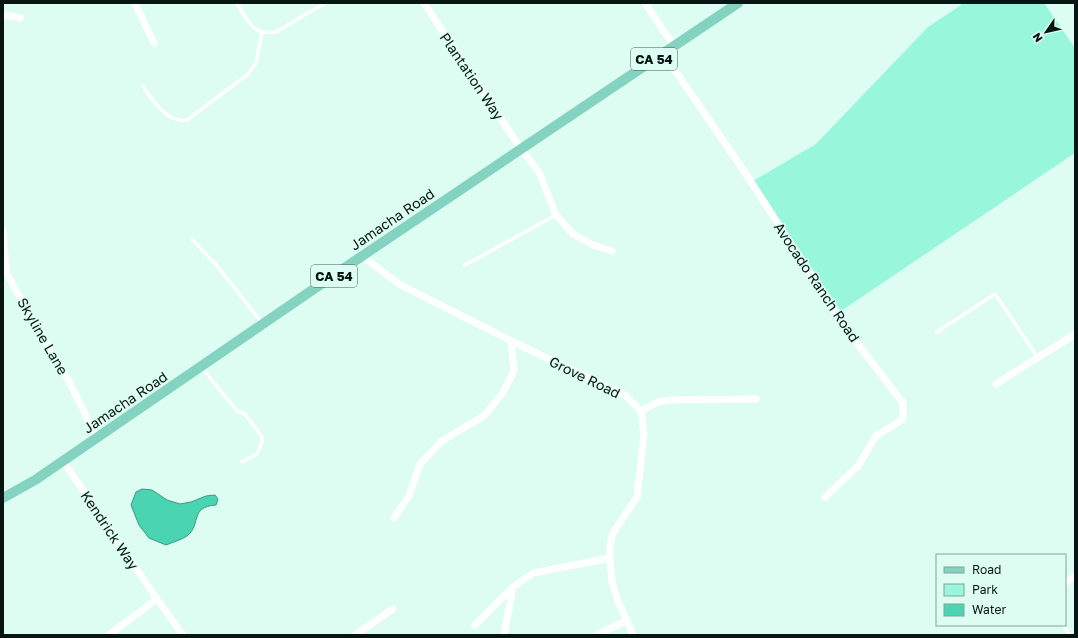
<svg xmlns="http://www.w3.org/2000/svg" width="1078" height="638" font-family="'Golos Text',sans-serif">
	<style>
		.green { fill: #98f7db }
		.water { fill: #4bd4b2; stroke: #379b82 }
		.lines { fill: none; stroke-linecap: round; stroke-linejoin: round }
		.lane { stroke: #fff; stroke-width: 3.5 }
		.street { stroke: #fff; stroke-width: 7 }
		.primary { stroke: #84d3c1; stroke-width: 10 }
		.labels { text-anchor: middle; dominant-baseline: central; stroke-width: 3; stroke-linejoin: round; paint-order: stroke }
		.shield { fill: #ddfdf2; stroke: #475b55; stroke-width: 1 }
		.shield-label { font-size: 13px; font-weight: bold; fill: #071612 }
		.street-label { font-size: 14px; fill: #071612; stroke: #ddfdf2 }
	</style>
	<rect width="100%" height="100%" fill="#ddfdf2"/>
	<path class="green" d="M964,3h80l31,45v105l-234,158 -88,-130 63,-37 112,-117z"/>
	<path class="water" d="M142,489l10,1 15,10 13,4 11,-2 15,-6 9,-1 3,4 -2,6c-27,2 -14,19 -29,31 -6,4 -14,6 -21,9l-17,-7 -10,-13 -8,-20 5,-13z"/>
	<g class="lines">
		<g class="lane">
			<path d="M237,3c11,18 15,33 39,29l49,-29"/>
			<path d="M143,86c9,14 25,38 44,34l60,-45 9,-12 6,-31"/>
			<path d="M192,239l26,28 45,57"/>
			<path d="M465,265l91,-50"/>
			<path d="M937,332l58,-38 43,64"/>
			<path d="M202,368l35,43 8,3 17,23v5l-5,12 -15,8"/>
			<path d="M1063,625l7,10"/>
		</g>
		<g class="street">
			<path d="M135,3l19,40"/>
			<path d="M424,3l97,146 18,23 17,43 17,19 20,11 19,6"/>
			<path d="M645,3l29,43"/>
			<path d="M3,15l17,3"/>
			<path d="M663,53l83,121 98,152 59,77v16l-27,17 -18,30 -33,31"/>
			<path d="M3,230l2,27 2,17 20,36 43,73 27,55"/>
			<path d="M362,256l37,28 112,57 114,54 16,16 3,22 -7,64 -24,36 -3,12v13l2,24 6,19 15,34"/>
			<path d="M996,384l79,-50"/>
			<path d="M641,411l17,-9 14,-2 84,-1"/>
			<path d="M63,461l94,138 26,36"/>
			<path d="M394,518l15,-22 11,-32 22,-23 43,-26 17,-21 12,-23 -3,-30"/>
			<path d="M1065,583l10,-7"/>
			<path d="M475,625l38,-38 20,-14 77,-15"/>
			<path d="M109,635l48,-36"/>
			<path d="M355,635l38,-26"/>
			<path d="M504,635l9,-48"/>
			<path d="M597,635l30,-15"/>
		</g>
		<path class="primary" d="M3,498l32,-18 327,-224 376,-253"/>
	</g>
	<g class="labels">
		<g class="shield">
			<rect x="631" y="48" width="46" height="22" rx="3"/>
			<rect x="311" y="265" width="46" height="22" rx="3"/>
		</g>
		<g class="shield-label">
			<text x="654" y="59">CA 54</text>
			<text x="334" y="276">CA 54</text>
		</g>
		<g class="street-label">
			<text transform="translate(472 76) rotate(56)">Plantation Way</text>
			<text transform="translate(392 219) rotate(-34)">Jamacha Road</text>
			<text transform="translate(817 282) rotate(56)">Avocado Ranch Road</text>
			<text transform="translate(43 336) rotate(60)">Skyline Lane</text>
			<text transform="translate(585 377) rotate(26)">Grove Road</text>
			<text transform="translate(125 402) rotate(-34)">Jamacha Road</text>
			<text transform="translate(110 530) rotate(56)">Kendrick Way</text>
		</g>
	</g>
	<rect width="1078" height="638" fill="none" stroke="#071612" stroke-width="8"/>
	<rect x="936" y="554" width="130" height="72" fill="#ddfdf2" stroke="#87a198"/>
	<rect x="944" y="567" width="20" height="6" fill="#84d3c1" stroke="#87a198"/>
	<text x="972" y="574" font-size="12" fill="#071612">Road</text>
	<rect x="944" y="584" width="20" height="12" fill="#98f7db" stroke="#87a198"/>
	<text x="972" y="594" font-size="12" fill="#071612">Park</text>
	<rect x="944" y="604" width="20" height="12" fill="#4bd4b2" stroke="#87a198"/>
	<text x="972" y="614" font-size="12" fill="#071612">Water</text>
	<g transform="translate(1046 32) rotate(236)" stroke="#ddfdf2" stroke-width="3" paint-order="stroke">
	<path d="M0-3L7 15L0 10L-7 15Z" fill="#071612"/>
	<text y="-6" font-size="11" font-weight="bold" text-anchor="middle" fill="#071612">N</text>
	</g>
</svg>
